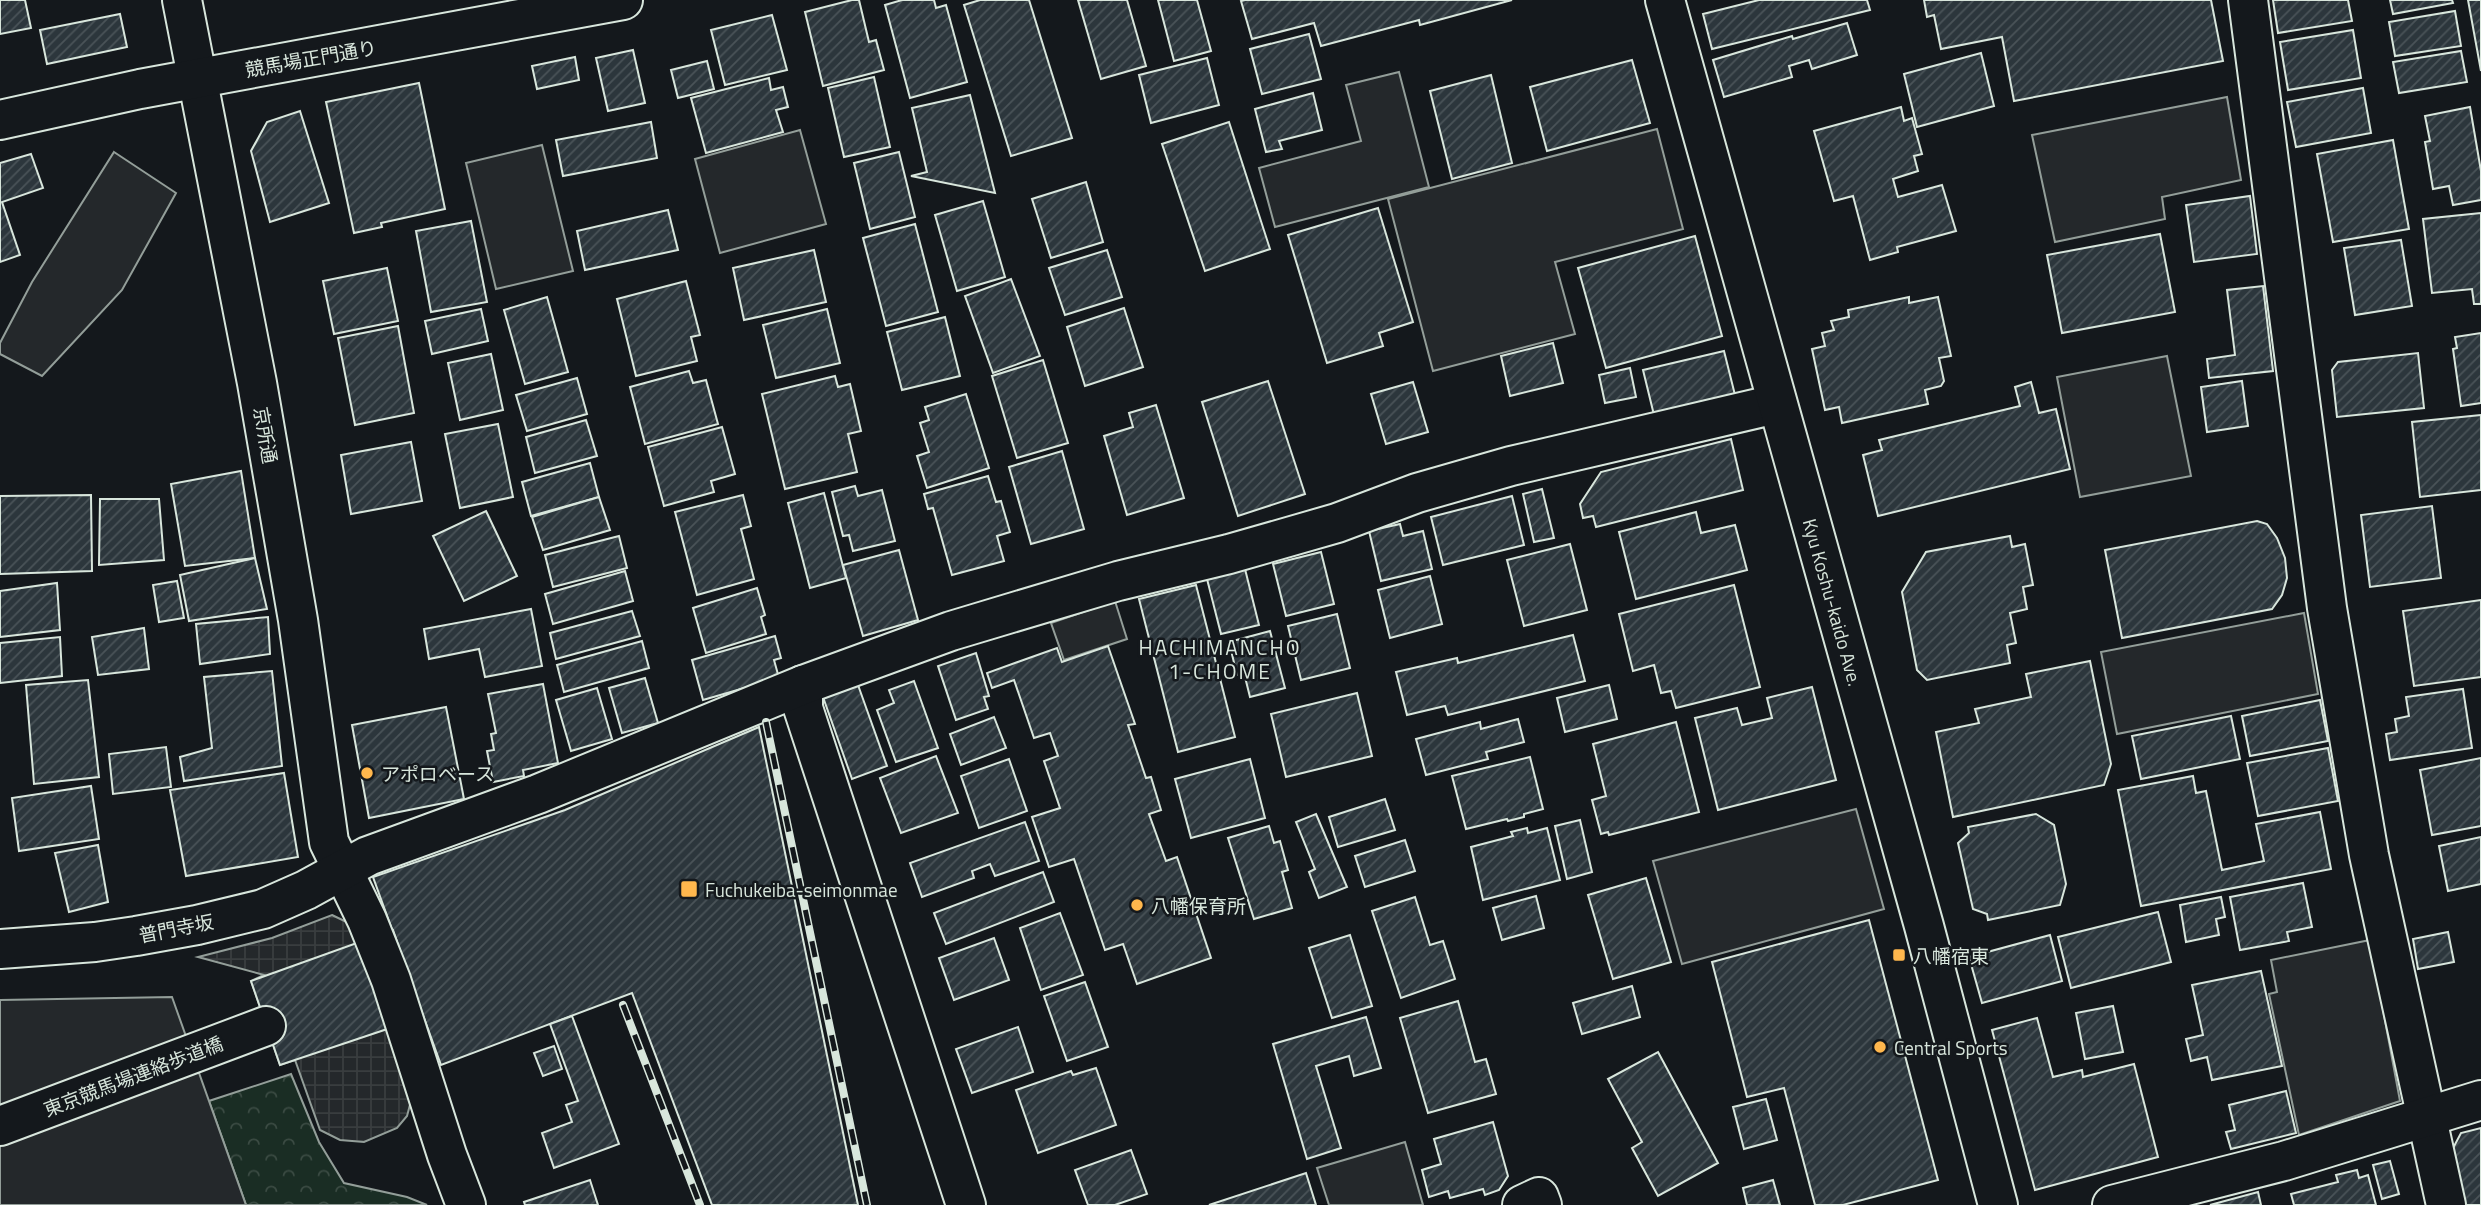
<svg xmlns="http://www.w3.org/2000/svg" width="2481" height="1205" font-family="'Titillium Web','Noto Sans JP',sans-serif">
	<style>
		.forest { fill: url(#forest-crowns); stroke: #939e99; stroke-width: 2 }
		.parking { fill: #24282b; stroke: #939e99; stroke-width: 2 }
		.plaza { fill: url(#plaza-grid); stroke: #939e99; stroke-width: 2 }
		.building { fill: url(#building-hatch); stroke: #d8e6dc; stroke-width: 2 }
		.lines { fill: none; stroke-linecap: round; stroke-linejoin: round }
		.minor-casing { stroke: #d8e6dc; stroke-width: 42 }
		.major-casing { stroke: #d8e6dc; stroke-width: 42 }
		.minor { stroke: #14181c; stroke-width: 38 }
		.major { stroke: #14181c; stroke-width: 38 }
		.rail-casing { stroke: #d8e6dc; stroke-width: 8 }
		.rail { stroke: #14181c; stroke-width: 5; stroke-dasharray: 16; stroke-linecap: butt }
		.poi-dot { fill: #ffb74d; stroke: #14181c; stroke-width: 2.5 }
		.labels { text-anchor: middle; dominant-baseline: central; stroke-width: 5; stroke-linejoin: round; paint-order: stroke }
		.street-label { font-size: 19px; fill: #d8e6dc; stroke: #14181c }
		.poi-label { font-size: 19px; fill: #d8e6dc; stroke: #14181c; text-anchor: start }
		.neighbourhood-label { font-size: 21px; letter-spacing: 2px; fill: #d8e6dc; stroke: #14181c }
	</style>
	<defs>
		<pattern id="forest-crowns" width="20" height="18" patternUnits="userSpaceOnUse" patternTransform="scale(1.75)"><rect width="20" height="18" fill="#1a2d24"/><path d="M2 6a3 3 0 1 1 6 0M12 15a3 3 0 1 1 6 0" fill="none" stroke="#3b4b43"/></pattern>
		<pattern id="plaza-grid" width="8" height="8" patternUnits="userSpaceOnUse" patternTransform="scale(1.75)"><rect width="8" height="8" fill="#24282b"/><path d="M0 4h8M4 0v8" fill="none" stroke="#393d3f"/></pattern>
		<pattern id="building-hatch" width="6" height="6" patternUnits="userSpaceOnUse" patternTransform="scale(1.75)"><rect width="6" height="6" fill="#2c363c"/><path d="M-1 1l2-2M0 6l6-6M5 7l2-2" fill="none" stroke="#4a5358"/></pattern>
	</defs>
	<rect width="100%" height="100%" fill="#14181c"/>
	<path class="forest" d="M291,1074l28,68 25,41 63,14 20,8h-181l-37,-104z"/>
	<g class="parking">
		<path d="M1399,72l30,115 -154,40 -16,-59 102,-27 -15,-56z"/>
		<path d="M2227,97l14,83 -79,17 3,22 -110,23 -23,-107z"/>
		<path d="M1657,129l26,100 -128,33 20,72 -142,37 -45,-172z"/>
		<path d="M800,130l26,94 -106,29 -25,-94z"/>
		<path d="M542,145l31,126 -77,18 -30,-126z"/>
		<path d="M114,152l62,41 -54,97 -80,86 -42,-22v-11l32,-61z"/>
		<path d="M2167,356l24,120 -111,21 -23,-120z"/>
		<path d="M1115,601l12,38 -63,21 -13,-37z"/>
		<path d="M2304,613l14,81 -201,40 -16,-82z"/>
		<path d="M1856,809l28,100 -202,55 -29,-103z"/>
		<path d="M2370,940l30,161 -101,34 -30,-141 8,-2 -6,-32z"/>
		<path d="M172,997l74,208h-246v-205z"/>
		<path d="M1405,1142l18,63h-94l-12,-37z"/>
	</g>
	<path class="plaza" d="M332,915l25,12 54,174 -4,15 -10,12 -33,14 -24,-2 -20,-10 -25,-70 -15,5 -29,-84 13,-6 -66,-18 74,-19z"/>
	<g class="building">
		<path d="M0,0h25l6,28 -31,6z"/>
		<path d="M852,0h7l10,42 7,-2 8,30 -61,16 -18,-74z"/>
		<path d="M902,0h32l2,8 10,-3 21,77 -57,16 -25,-93z"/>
		<path d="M980,0h49l43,138 -61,18 -47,-151z"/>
		<path d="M1078,0h49l19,66 -45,13z"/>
		<path d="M1158,0h39l14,51 -37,10z"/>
		<path d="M1245,0h267l-92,25 -1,-5 -98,26 -7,-23 -62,16 -11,-38z"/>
		<path d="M1759,0h108l3,10 -158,39 -9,-35z"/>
		<path d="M1924,0h287l12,61 -209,40 -12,-64 -61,12 -7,-34 -7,2z"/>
		<path d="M2273,0h75l4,21 -74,12z"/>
		<path d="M2390,0h62l1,3 -60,11z"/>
		<path d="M2468,0h13v71z"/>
		<path d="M2455,11l6,35 -66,10 -6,-34z"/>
		<path d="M120,14l7,33 -80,17 -7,-34z"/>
		<path d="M772,15l15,55 -62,15 -14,-55z"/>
		<path d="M1847,23l10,32 -45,14 -3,-9 -20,6 3,11 -68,20 -11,-37 79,-24 1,3z"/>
		<path d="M2353,30l8,48 -73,12 -8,-48z"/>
		<path d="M1309,34l12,45 -59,15 -12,-45z"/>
		<path d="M633,50l12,53 -37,8 -12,-53z"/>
		<path d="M2461,51l6,31 -68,11 -6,-31z"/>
		<path d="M1981,53l13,53 -77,21 -13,-53z"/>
		<path d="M575,57l4,23 -42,9 -5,-23z"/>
		<path d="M1207,58l12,47 -68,18 -12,-48z"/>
		<path d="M1632,60l18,63 -103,28 -17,-64z"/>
		<path d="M707,61l7,28 -36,9 -7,-28z"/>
		<path d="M1491,75l21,88 -60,16 -22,-88z"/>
		<path d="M874,77l16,70 -46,10 -16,-69z"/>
		<path d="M769,78l2,12 12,-3 5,20 -12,3 7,22 -77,21 -15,-55z"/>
		<path d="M419,83l26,126 -64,14 1,4 -28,6 -28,-131z"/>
		<path d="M2363,88l8,45 -75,14 -9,-45z"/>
		<path d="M1313,93l9,37 -43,11 3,8 -16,3 -11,-43z"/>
		<path d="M970,95l25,98 -84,-17 16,-4 -15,-64z"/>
		<path d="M1901,107l3,14 8,-3 10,36 -8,2 4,15 -25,8 5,18 44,-12 14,46 -59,16 1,5 -28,8 -17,-64 -19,5 -20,-70z"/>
		<path d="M2470,107l11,64v29l-28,5 -4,-19 -16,3 -8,-47 5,-1 -5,-25z"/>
		<path d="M300,111l29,92 -59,19 -19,-71 16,-29z"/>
		<path d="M651,122l6,36 -94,18 -7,-36z"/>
		<path d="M1229,122l41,127 -65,22 -43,-127z"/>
		<path d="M2393,140l16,89 -76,13 -16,-88z"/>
		<path d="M899,152l16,65 -45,12 -16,-66z"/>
		<path d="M31,154l12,34 -41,14 18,53 -20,7v-99z"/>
		<path d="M1086,182l17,60 -52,16 -19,-59z"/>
		<path d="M2250,196l7,58 -63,8 -8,-57z"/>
		<path d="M983,201l22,76 -48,14 -22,-76z"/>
		<path d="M1378,208l35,114 -34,11 4,13 -56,17 -39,-128z"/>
		<path d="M668,210l10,40 -93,20 -8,-39z"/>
		<path d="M2481,213v91h-7l-2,-15 -40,4 -9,-74z"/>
		<path d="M471,221l16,81 -56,10 -15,-81z"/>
		<path d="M915,224l23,88 -52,14 -23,-88z"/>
		<path d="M2160,234l15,78 -113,21 -15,-78z"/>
		<path d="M1695,236l27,100 -116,32 -28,-100z"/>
		<path d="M2401,240l11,66 -57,9 -11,-67z"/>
		<path d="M814,250l12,52 -82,18 -11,-52z"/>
		<path d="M1107,250l15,47 -57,18 -16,-47z"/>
		<path d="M387,268l11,53 -64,13 -11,-53z"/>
		<path d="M1011,279l29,77 -47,17 -28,-77z"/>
		<path d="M686,281l14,54 -9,2 6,24 -61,15 -19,-77z"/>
		<path d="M2263,286l10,85 -64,7 -2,-19 28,-4 -8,-65z"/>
		<path d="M547,297l21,75 -43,12 -21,-74z"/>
		<path d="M1909,297v6l29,-6 13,59 -12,2 5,23 -3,5 -16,4 3,14 -86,19 -3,-16 -14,3 -13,-61 13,-3 -3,-13 12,-3 -3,-9 18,-4 -1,-7z"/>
		<path d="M1124,308l19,59 -58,19 -18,-59z"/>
		<path d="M481,309l7,32 -56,13 -7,-33z"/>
		<path d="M827,309l13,54 -64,15 -13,-53z"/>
		<path d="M945,317l15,59 -58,14 -15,-58z"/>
		<path d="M398,326l16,87 -59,12 -17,-87z"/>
		<path d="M2481,333v70l-20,3 -8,-57 4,-1 -2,-11z"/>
		<path d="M1553,343l10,40 -53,13 -9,-40z"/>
		<path d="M1724,351l11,44 -81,20 -11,-45z"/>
		<path d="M2418,353l6,55 -87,9 -5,-47 6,-8z"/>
		<path d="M491,354l12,56 -43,10 -12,-57z"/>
		<path d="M1043,360l25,83 -51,15 -25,-82z"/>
		<path d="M1630,368l6,29 -31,6 -6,-28z"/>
		<path d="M689,371l4,12 13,-3 12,44 -73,20 -15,-57z"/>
		<path d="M835,376l3,11 12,-3 11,47 -13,3 9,38 -72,17 -23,-95z"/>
		<path d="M577,378l10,36 -60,17 -11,-36z"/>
		<path d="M1268,381l37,113 -67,22 -36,-114z"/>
		<path d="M2242,381l6,45 -41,6 -6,-45z"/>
		<path d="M1413,382l15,50 -42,12 -15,-50z"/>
		<path d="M2031,382l8,31 17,-4 14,60 -192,47 -15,-61 19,-5 -3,-10 141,-34 -5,-19z"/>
		<path d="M966,394l23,74 -62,20 -10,-32 12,-4 -9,-29 9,-3 -4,-13z"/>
		<path d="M1156,405l28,93 -57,17 -23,-79 29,-9 -4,-14z"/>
		<path d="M2481,415v75l-61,7 -8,-75z"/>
		<path d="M586,420l11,36 -62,17 -9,-36z"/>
		<path d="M498,424l15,73 -53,11 -15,-74z"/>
		<path d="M722,427l13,47 -24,7 3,11 -50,14 -16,-59z"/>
		<path d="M1731,439l12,51 -147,37 -3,-11 -10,2 -3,-14 21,-32z"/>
		<path d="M411,442l11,59 -71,13 -10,-59z"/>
		<path d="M1062,451l22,78 -53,15 -22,-77z"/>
		<path d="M590,463l9,34 -68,19 -9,-34z"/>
		<path d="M241,471l14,87 -70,8 -14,-82z"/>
		<path d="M988,476l8,26 5,-1 9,31 -13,4 7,25 -52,14 -19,-67 -5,1 -4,-15z"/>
		<path d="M855,486l3,10 24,-6 13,51 -42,10 -4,-16 -6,1 -11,-44z"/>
		<path d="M1542,489l12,49 -20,4 -11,-48z"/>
		<path d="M824,493l22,85 -36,10 -22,-85z"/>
		<path d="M91,495l1,76 -92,3v-78z"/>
		<path d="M743,495l8,31 -10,3 13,50 -57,16 -22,-83z"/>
		<path d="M1512,496l12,49 -81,20 -12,-48z"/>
		<path d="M599,497l11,33 -67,20 -11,-33z"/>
		<path d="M100,499h59l5,61 -65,5z"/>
		<path d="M2432,506l9,72 -71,9 -9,-72z"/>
		<path d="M486,511l31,65 -53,25 -31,-65z"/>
		<path d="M1696,512l5,21 34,-8 12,45 -111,29 -17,-67z"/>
		<path d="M2257,521l10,3 10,14 8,20 2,20 -5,17 -10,14 -150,29 -17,-88z"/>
		<path d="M1400,524l3,12 20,-5 9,38 -51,12 -12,-50z"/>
		<path d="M619,536l8,32 -74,19 -8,-32z"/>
		<path d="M2010,536l2,11 13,-3 8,41 -10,2 4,22 -17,4 6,30 -9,2 3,18 -83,17 -10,-10 -15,-78 24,-40z"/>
		<path d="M1570,544l17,66 -63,16 -17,-66z"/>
		<path d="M899,550l19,70 -55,16 -20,-71z"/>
		<path d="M1321,552l13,52 -48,12 -13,-52z"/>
		<path d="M255,558l12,51 -78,12 -9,-46z"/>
		<path d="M1245,569l14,56 -38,9 -14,-55z"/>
		<path d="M625,571l8,30 -80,23 -8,-30z"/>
		<path d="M1430,576l12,48 -52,14 -12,-48z"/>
		<path d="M177,581l7,37 -25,4 -6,-37z"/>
		<path d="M57,583l3,47 -60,7v-46z"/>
		<path d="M1196,585l39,152 -57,15 -39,-153z"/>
		<path d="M1734,585l26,102 -84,21 -5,-17 -10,2 -7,-28 -21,6 -14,-57z"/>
		<path d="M757,588l8,27 -4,2 5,17 -60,19 -13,-45z"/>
		<path d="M2481,600v77l-67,9 -11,-75z"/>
		<path d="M531,609l11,57 -57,11 -6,-28 -50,10 -5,-30z"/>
		<path d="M632,611l8,25 -84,23 -6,-26z"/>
		<path d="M1337,614l13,54 -49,12 -13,-54z"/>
		<path d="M268,617l2,37 -70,10 -4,-40z"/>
		<path d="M144,628l5,41 -51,6 -6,-38z"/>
		<path d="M1270,631l15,57 -35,9 -6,-24 -7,2 -8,-33z"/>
		<path d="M1573,635l12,46 -137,34 -3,-9 -38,9 -11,-43 61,-14 1,5z"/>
		<path d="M775,636l6,22 -7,2 5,18 -76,22 -11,-40z"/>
		<path d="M60,637l2,39 -62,7v-40z"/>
		<path d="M642,641l7,27 -85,24 -7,-27z"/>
		<path d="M1108,646l27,78 -7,1 18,53 5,-1 10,33 -12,4 17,47 11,-4 34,101 -74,26 -14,-40 -18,6 -31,-91 -25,8 -17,-50 28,-9 -16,-47 14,-5 -8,-23 -16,5 -20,-58 -22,8 -5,-15 70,-25 5,14z"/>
		<path d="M976,653l13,43 -5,1 4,12 -32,11 -18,-54z"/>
		<path d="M2090,661l21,103 -7,21 -151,32 -17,-85 43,-9 -4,-14 56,-12 -5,-23z"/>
		<path d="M272,671l10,95 -98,15 -4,-24 32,-9 -8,-71z"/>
		<path d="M645,678l13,45 -36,10 -13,-45z"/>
		<path d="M88,680l11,97 -65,7 -8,-99z"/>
		<path d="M914,681l24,67 -42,14 -19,-52 17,-7 -5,-13z"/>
		<path d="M543,684l15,79 -35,7 1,6 -31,6 -6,-31 7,-1 -3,-16 5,-1 -8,-39z"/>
		<path d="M858,685l29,81 -35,13 -29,-82z"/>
		<path d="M1609,685l8,34 -52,13 -8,-34z"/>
		<path d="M1812,687l24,93 -118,30 -23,-92 42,-10 5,17 30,-7 -5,-20z"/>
		<path d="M597,688l15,51 -41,12 -15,-51z"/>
		<path d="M2463,689l9,59 -82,12 -4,-26 11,-2 -2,-13 14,-3 -3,-19z"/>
		<path d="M1357,693l15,63 -86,21 -15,-63z"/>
		<path d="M2320,700l8,41 -78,15 -8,-40z"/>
		<path d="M446,707l18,92 -95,19 -17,-93z"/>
		<path d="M2231,716l9,43 -99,20 -9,-43z"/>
		<path d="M994,717l12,31 -45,17 -11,-31z"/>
		<path d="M1518,719l6,23 -38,10 2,7 -62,16 -10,-36 64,-17 1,7z"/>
		<path d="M1676,722l23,90 -90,23 -1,-3 -7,2 -9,-34 14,-4 -13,-52z"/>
		<path d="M759,727l99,478h-146l-80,-212 -191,72 -68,-188 192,-67z"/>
		<path d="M166,747l5,40 -58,7 -4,-40z"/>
		<path d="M2328,748l10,53 -80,15 -11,-53z"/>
		<path d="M936,756l22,57 -57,20 -21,-55z"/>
		<path d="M1530,757l13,52 -19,5v3l-16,4 -1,-2 -41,10 -14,-53z"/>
		<path d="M2481,758v68l-49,9 -12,-65z"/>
		<path d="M1009,759l18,52 -48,17 -18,-52z"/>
		<path d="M1250,759l15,59 -74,20 -16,-59z"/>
		<path d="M284,773l14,84 -112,19 -16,-86z"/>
		<path d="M2193,776l3,17 10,-2 16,79 42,-9 -8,-37 64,-12 11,57 -190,37 -23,-116z"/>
		<path d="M91,786l8,53 -80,12 -7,-53z"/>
		<path d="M1385,799l10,31 -57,17 -9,-30z"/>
		<path d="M1316,814l31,73 -28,11 -10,-26 6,-3 -19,-47z"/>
		<path d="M2036,814l18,11 12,59 -6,21 -72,15 -1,-6 -14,-5 -15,-66 11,-10 -1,-6z"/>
		<path d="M1580,820l12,52 -25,7 -12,-53z"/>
		<path d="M1025,822l14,39 -44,15 -5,-12 -18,7 2,7 -52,19 -12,-34z"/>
		<path d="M1269,826l5,17 6,-2 8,29 -6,2 10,36 -38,11 -26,-81z"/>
		<path d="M1527,828l1,5 19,-5 13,52 -77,20 -12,-53 42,-11 -2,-4z"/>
		<path d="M2481,837v47l-33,7 -9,-45z"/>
		<path d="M1405,840l10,31 -50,16 -10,-31z"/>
		<path d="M98,845l10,57 -39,10 -14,-59z"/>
		<path d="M1043,872l11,30 -108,42 -12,-31z"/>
		<path d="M1646,878l25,84 -58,17 -25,-84z"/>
		<path d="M2303,883l9,44 -25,5 2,9 -49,9 -10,-53z"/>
		<path d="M1536,896l8,32 -42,12 -9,-32z"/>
		<path d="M1415,897l15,48 13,-4 12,38 -54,19 -29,-87z"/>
		<path d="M2221,897l4,20 -9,2 3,16 -33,7 -6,-37z"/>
		<path d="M2158,912l13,50 -100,26 -13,-51z"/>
		<path d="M1060,913l23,62 -42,15 -21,-62z"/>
		<path d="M1869,920l69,260 -95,25h-28l-31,-117 -37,9 -35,-135z"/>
		<path d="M393,930l30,87 -143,48 -29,-84z"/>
		<path d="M2448,932l6,30 -36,7 -5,-30z"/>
		<path d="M1350,935l22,71 -40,12 -23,-70z"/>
		<path d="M2050,935l12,46 -80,22 -13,-46z"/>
		<path d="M994,938l15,42 -55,20 -15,-42z"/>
		<path d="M2261,971l21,95 -70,14 -5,-23 -16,4 -5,-22 17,-4 -11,-50z"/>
		<path d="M1085,982l23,65 -41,14 -23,-65z"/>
		<path d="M1632,986l8,31 -58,17 -9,-31z"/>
		<path d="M1458,1001l17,61 11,-3 10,35 -68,19 -28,-95z"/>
		<path d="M2113,1006l10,46 -38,7 -9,-46z"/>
		<path d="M572,1016l47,128 -65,24 -12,-35 30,-11 -6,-17 12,-4 -28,-77z"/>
		<path d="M1366,1017l15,51 -27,8 -5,-20 -33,10 25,82 -34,11 -34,-115z"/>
		<path d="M2037,1018l16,59 29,-7 1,7 51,-13 24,93 -123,33 -43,-160z"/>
		<path d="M1018,1027l15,45 -61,21 -16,-44z"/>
		<path d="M554,1046l8,23 -19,7 -9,-23z"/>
		<path d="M1658,1052l60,111 -60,33 -26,-48 10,-6 -34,-63z"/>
		<path d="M1096,1068l20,57 -78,28 -22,-63 55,-19 2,4z"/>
		<path d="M2286,1091l10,42 -65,16 -5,-17 9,-2 -6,-25z"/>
		<path d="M1766,1099l11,41 -33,9 -11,-42z"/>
		<path d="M1493,1122l15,54 -9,14 -14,5 -2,-6 -33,9 -2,-7 -19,6 -7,-27 19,-6 -7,-25z"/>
		<path d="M2481,1128v77h-17l-13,-53 10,-19z"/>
		<path d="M1131,1150l16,44 -32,11h-27l-13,-35z"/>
		<path d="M2390,1161l9,33 -17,5 -9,-34z"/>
		<path d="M2357,1170l2,8 9,-3 8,30h-82l-3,-11 47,-12 -2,-7z"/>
		<path d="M1306,1173l10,32h-107z"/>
		<path d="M590,1180l8,25h-73l-1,-3z"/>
		<path d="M1773,1180l7,25h-33l-4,-17z"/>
		<path d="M2258,1192l3,13h-51z"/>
	</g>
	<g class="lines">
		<defs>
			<g id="minor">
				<path d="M182,0l75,383 41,237 31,222 38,78 24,60 56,175 19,50"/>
				<path d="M2248,0l79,608 42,247 77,350"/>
				<path d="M0,120l140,-31 483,-89"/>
				<path d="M803,685v23l163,497"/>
				<path d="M0,949l95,-7 41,-6 61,-11 66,-16 43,-19 62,-34 170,-62 265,-109 148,-54 167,-50 111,-27 108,-31 80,-30 94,-27 265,-62"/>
				<path d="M0,1126l266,-100"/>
				<path d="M1522,1205l17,-8 3,8"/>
				<path d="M2112,1205l172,-44 197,-61"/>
			</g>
			<g id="major">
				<path id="s1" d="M1665,0l259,926 74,279"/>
			</g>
		</defs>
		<use href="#minor" class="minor-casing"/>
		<use href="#major" class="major-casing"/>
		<use href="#minor" class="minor"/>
		<use href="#major" class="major"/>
		<defs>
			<g id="rail">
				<path d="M766,722l101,483"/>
				<path d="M623,1005l77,200"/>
			</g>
		</defs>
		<use href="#rail" class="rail-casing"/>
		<use href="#rail" class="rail"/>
	</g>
	<g class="poi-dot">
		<circle cx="367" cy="773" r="7"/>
		<rect x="680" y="880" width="18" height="18" rx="3.5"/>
		<circle cx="1137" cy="905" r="7"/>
		<rect x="1892" y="948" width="14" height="14" rx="3.5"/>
		<circle cx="1880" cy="1047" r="7"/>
	</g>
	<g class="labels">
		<g class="street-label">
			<text transform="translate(311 58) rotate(-10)">競馬場正門通り</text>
			<text transform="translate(266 435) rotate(80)">京所通</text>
			<text stroke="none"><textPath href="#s1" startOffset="625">Kyu Koshu-kaido Ave.</textPath></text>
			<text transform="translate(176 928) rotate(-11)">普門寺坂</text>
			<text transform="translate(133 1076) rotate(-21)">東京競馬場連絡歩道橋</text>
		</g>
		<g class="poi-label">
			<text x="381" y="773">アポロベース</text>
			<text x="705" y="889">Fuchukeiba-seimonmae</text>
			<text x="1151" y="905">八幡保育所</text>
			<text x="1913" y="955">八幡宿東</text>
			<text x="1894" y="1047">Central Sports</text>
		</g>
		<g class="neighbourhood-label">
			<text x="1220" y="647">HACHIMANCHO<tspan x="1220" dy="24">1-CHOME</tspan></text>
		</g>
	</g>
</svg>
